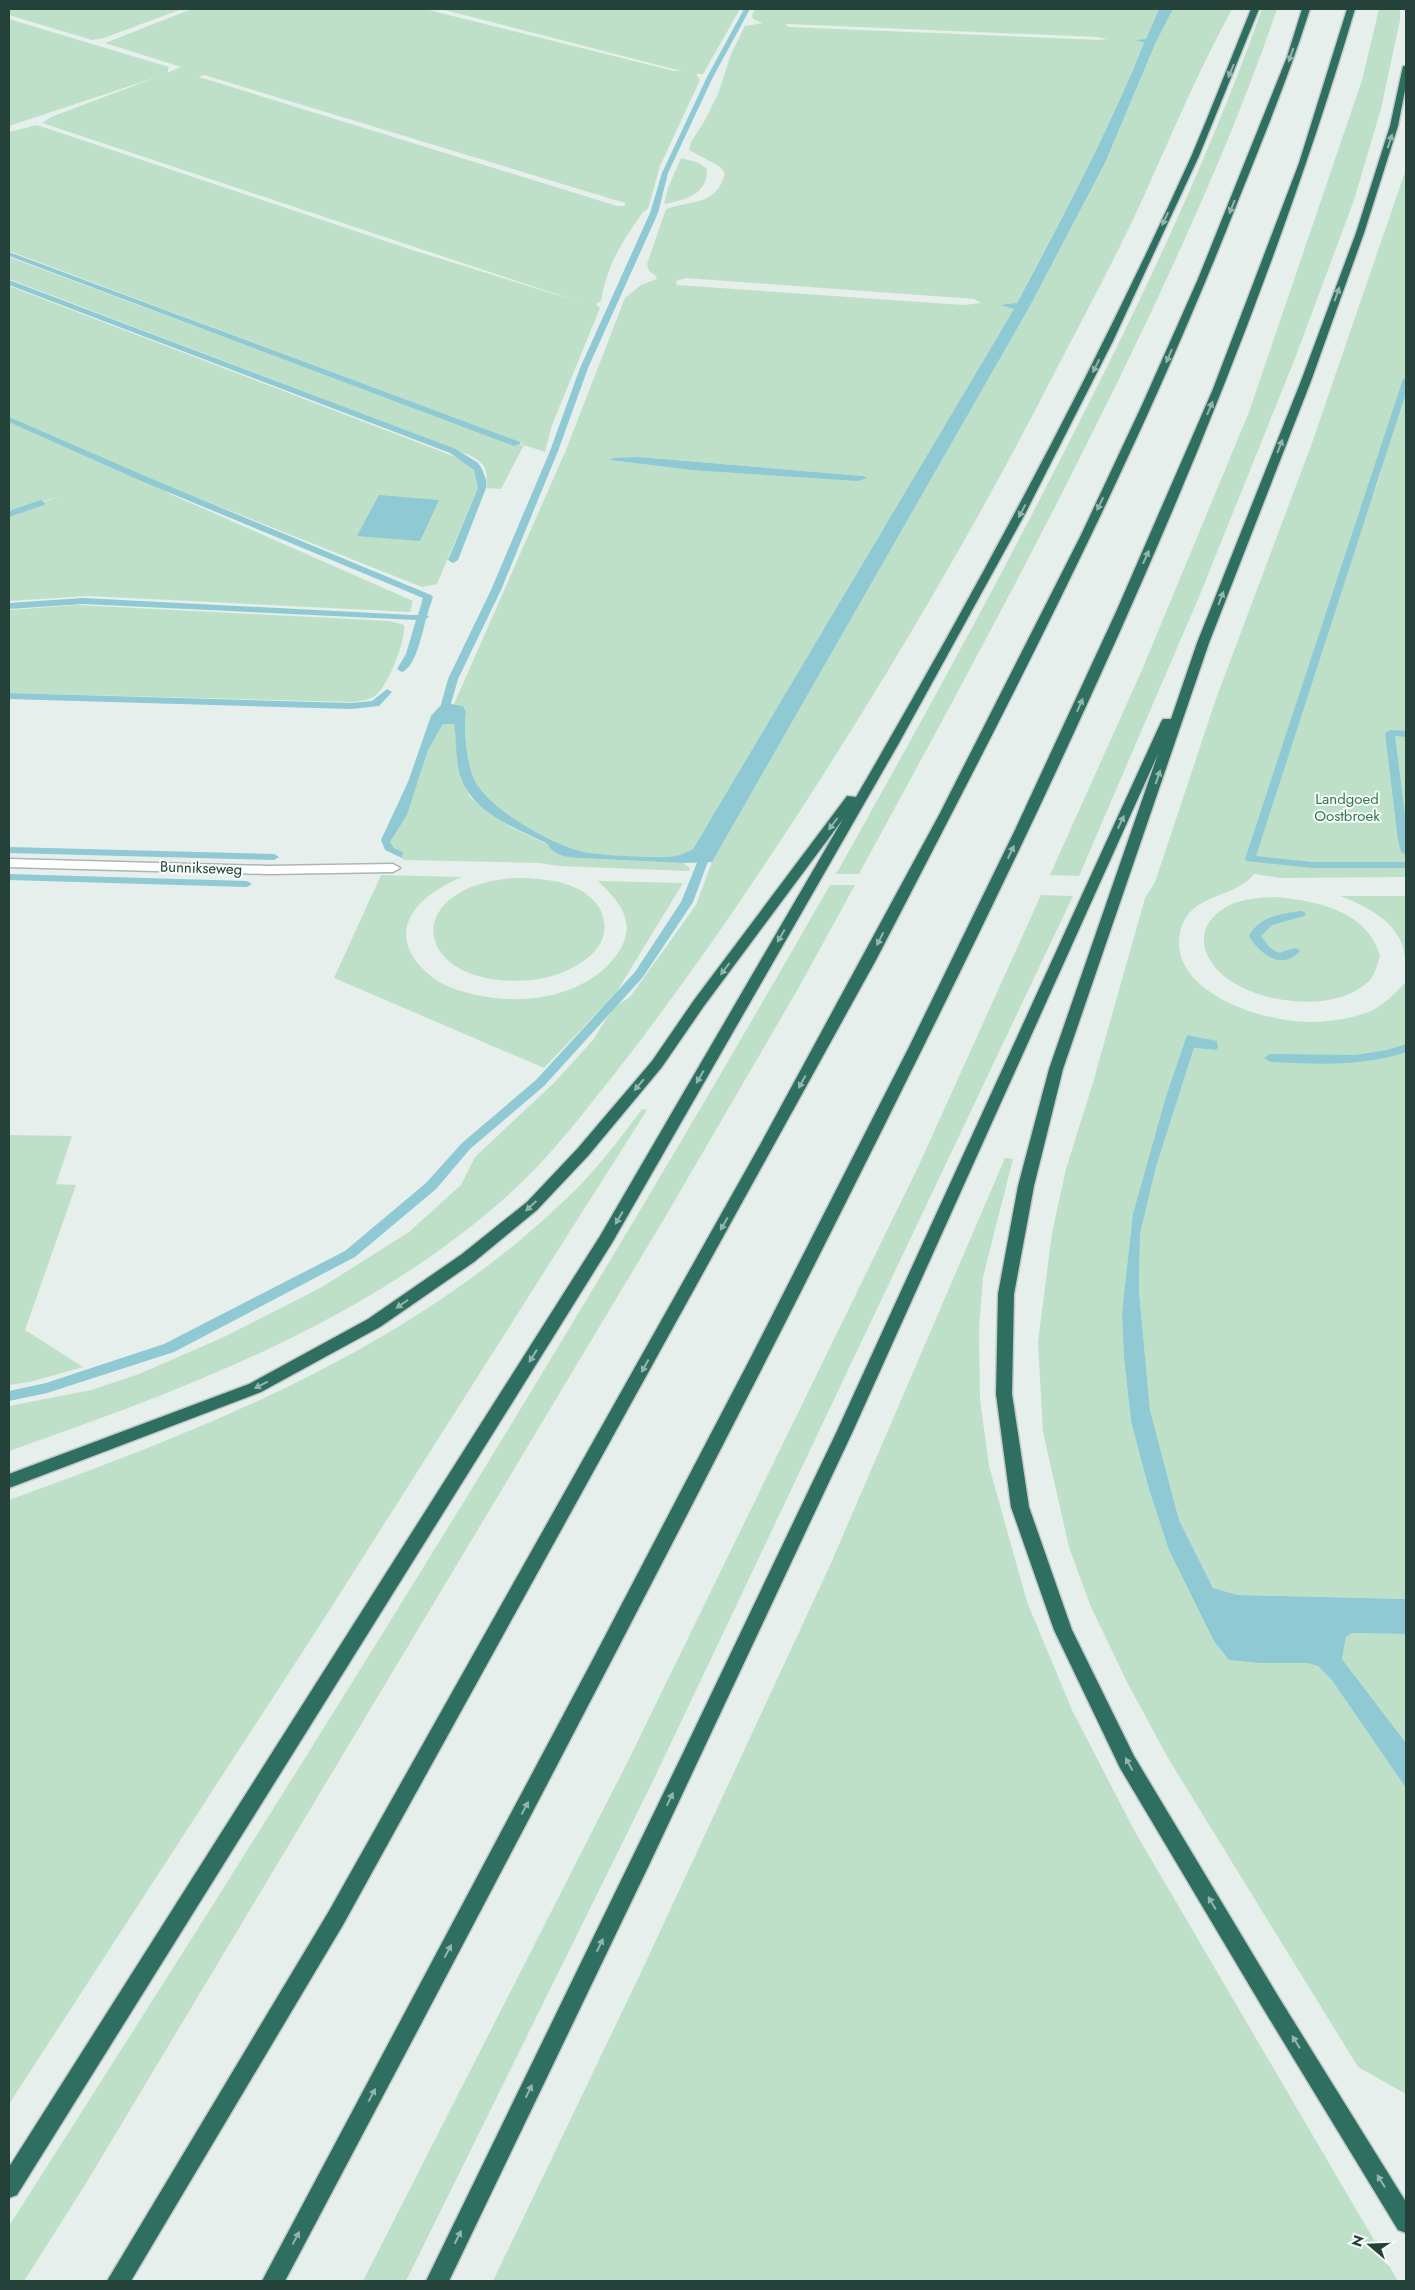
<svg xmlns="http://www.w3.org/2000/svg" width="1415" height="2290" font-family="Jost,sans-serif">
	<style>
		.green { fill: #bfe0c8; fill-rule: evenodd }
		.water { fill: #8ec9d4 }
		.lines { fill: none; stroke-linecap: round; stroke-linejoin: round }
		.stream { fill: #8ec9d4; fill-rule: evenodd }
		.minor-casing { stroke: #a8b8b2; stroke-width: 3 }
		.highway-casing { stroke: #c2cac8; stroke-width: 3 }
		.minor { fill: #fff; fill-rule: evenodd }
		.highway { fill: #2f6f62; fill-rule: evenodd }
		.oneway { fill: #93b5ae }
		.labels { text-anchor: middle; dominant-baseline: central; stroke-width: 4; stroke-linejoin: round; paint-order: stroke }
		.park-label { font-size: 15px; fill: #2d7a4b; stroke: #f7fbf9 }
		.street-label { font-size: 15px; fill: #24423a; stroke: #f7fbf9 }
	</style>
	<rect width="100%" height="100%" fill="#e6efeb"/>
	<g class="green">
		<path d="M9,9h173l-78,29 -12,2 -83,-25z"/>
		<path d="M192,9h233l249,62h7l-240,-62h299l-37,65h-7l4,6 -40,86 -12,43 -5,3c-22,32 -35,50 -42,89l-5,3 4,4 -48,117 -7,27 -21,-7 -23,44 -16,-1c7,-26 -9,-30 -30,-39l-446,-170v-22l505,188h8v-2l-513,-192v-119l28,-7 369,123 174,54 -538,-179 9,-6 106,-40 -148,49v-107l160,48 -2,6 14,-6 -76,-24zM204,75l421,128v3h-8l-418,-129z"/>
		<path d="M755,9h404l-13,30 -8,2 6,2c-36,90 -82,175 -128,261l-14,1 12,4 -321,540c-6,3 -12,6 -18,8 -13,2 -83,-2 -95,-6 -32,-9 -83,-38 -102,-65 -11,-14 -15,-58 -12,-74l-3,-6 -9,-2 112,-254 59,-152 16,-13 16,-6 -2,-4 -6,-4 -2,-7 19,-55c25,-9 51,-3 59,-36l-6,-7 -30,-16 2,-8 13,-20 14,-28 13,-40 14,-28 18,-3 -10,-4 -1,-4zM788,24l309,13 10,2 -7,1 -310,-13 -5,-2zM686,278l288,21 7,4 -17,2 -287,-20 -1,-4zM639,457l225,19 2,2 -175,-8 -80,-10z"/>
		<path d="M1173,9h59c-33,61 -60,124 -88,187 -27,59 -59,118 -89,176 -99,193 -211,378 -334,557 -38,54 -76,107 -117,158 -32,41 -66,83 -106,117 -140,121 -317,187 -489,247v-45l82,-16 48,-16 85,-37 98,-50 87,-55 52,-47 14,-28 79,-74 39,-43 21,-33 16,-10 66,-92 16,-43 318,-556 75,-143 51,-121z"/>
		<path d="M1262,9h15c-40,117 -91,231 -145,343 -85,177 -179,349 -273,522h-23c89,-158 176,-317 257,-479 63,-126 122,-253 169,-386z"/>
		<path d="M1379,9h21v11l-19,89 -27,91 -60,161 -95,236 -120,279 -29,-1 92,-205 107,-258 113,-332z"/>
		<path d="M681,158l18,5 8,6c1,25 -22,31 -43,35l4,-16z"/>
		<path d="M1406,169v708l-125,1 -27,-4c-19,25 -62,18 -73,55 -17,62 82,93 128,93 19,0 39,-3 57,-9 15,-5 28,-19 39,-30 0,-12 1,-25 -2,-36 -8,-27 -39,-42 -63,-51h66v703l-168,-4 -25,-7 -34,-68 -29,-110 -11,-119 1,-57 16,-67 38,-119 21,2 -28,-15 -20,58 -39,172 -6,48 9,108 98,239 29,3h49l11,3 13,13 75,109v306l-48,-27 -190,-309 -40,-74 -38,-79 -21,-58 -26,-115 -5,-90 14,-109 14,-64 26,-83 53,-188 10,-16 62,-186 95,-253zM1396,419l-19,66 -16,34 17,-65z"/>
		<path d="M9,286l452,173c12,9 18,13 17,29l-41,96 -15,3 -244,-97 -16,-3 6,6 245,108 -3,11 -321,-16 -80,5v-85l48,-19 -48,15z"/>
		<path d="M78,605l312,16 14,4c2,15 -16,62 -29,71 -6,4 -15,5 -22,6l-344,-9v-83z"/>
		<path d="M443,724h11l7,55 9,18 18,16 24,15 35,16 6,7 26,7 104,5 7,5 -1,3 -130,-5 -20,-3 -135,-3 -2,-2 1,-6 -9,-4 -4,-6 17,-27 21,-65z"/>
		<path d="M381,875l81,2c-34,14 -75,44 -46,84 7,9 18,19 29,24 54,24 137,20 173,-32 20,-30 2,-51 -20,-72l85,2 -67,110 -72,75 -210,-90z"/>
		<path d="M513,878c22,0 47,1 67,12 9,5 19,14 22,24 15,39 -39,63 -70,66 -118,11 -137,-92 -19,-102z"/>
		<path d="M830,885h25l-56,102 -132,227 -582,971 -61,96h-15v-55c282,-442 561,-886 821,-1341z"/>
		<path d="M1041,895l32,1 -421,887 -246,498h-43l266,-522 290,-594z"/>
		<path d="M1278,897c40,5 88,13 102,58 -2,8 -5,21 -12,27 -34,31 -104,22 -139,-2 -27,-19 -37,-51 -6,-71 16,-11 36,-11 55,-12z"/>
		<path d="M642,1109l5,1 -327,515 -311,479v-604c202,-73 399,-150 557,-301 29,-27 53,-59 76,-90z"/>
		<path d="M9,1135l63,1 -16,48 20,1 -51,145 58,37 -53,15 -21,3z"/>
		<path d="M1005,1158l8,1 -30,118 -4,51 1,71 9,67 38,136 45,108 62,120 264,451h-905l151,-315 188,-405z"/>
		<path d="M1352,1633l54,1v109l-64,-84 4,-22z"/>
	</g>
	<g class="water">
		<path d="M1159,9h14l-17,33 -51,121 -75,143 -318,556 -29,1 -104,-5c-8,-1 -18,-1 -26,-7 -3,-2 -4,-6 -7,-8 -32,-16 -68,-27 -84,-62 -7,-17 -5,-39 -8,-57h-11l-15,26 -21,65 -17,27 4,6 9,4 -1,6 -17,-8 -4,-10 27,-58 23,-66 8,-9 7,-4 17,3 3,6c-3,16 1,60 12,74 19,27 70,56 102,65 12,4 82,8 95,5 6,-1 12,-4 18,-7l321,-540 -14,-4 17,-2c45,-85 91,-170 127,-260l-8,-3 10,-1z"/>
		<path d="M639,457l225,19 3,2 -9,3 -167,-11 -81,-10 3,-2z"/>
		<path d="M379,495l60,5 -19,41 -63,-5z"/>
		<path d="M1187,1035l30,6 1,7 -3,2 -21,-2 -38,119 -16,67 -1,57 11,119 29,110 34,68 25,7 168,4v35l-54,-1 -6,4 -4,22 64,84v45l-75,-109 -13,-13 -11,-3h-49l-29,-3 -15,-19 -45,-91 -20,-61 -18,-68 -7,-65 -2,-43 11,-99 34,-121z"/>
	</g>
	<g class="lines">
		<g class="stream">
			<path d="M744,9h6l-37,68 -45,96 -10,40 -70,155 -30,83 -57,139 -43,89 -8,28 8,8 -5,3 -13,-10 8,-29 43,-89 59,-139 30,-83 70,-155 12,-40 45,-96z"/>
			<path d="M9,252l511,190 1,2 -7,2 -505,-190z"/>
			<path d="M9,280l447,169 22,14 4,6 4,11v8l-28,72 -5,3 -5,-3 30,-72 -4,-18 -24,-17 -441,-168z"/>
			<path d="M1403,379h3v14l-150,463 56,6h94v6h-94l-66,-7 -1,-2z"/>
			<path d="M9,417l136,59 286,119 2,2 -6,18 2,2 -3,2c-4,14 -10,48 -24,53l-5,-3 9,-15 10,-34 -333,-16 -74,5v-6l74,-5 329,17h6l5,-17 -284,-118 -130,-58z"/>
			<path d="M41,500l4,3 -1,2 -35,12v-6z"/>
			<path d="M387,689l5,3 -13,14 -28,3 -342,-10v-6l342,10 21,-2z"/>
			<path d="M1390,730l16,1v6l-11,-1 11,87v32l-5,-3 -3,-12 -13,-107z"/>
			<path d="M708,845l5,3 -20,54 -50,75 -99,109 -74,63 -34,40 -81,68 -181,95 -127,41 -38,8v-10l37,-8 118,-39 181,-93 81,-68 36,-40 74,-63 99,-108 46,-70 22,-54z"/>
			<path d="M9,847l265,7 5,3 -5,3 -265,-7z"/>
			<path d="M9,874l238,7 5,3 -5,3 -238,-7z"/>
			<path d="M1300,911l4,1 2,2 -2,2 -32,9 -11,11 9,12 9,5 15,-5 4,1 2,2c-18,21 -41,2 -51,-15 11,-20 31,-22 51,-25z"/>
			<path d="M1406,1044v8c-44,15 -90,12 -136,10l-6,-4 6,-4 86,1 31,-5z"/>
		</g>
		<defs>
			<path id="minor" d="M9,859l260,7 124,-2 7,4 -7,4 -124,2 -260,-7z"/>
			<g id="highway">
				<path d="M1251,9h8l-60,147 -86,185 -88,173 -126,229 -287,500 -595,952 -8,3v-31l591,-931 243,-417 -139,187 -42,61 -74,89 -51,54 -63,52 -94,65 -119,65 -252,96v-14l240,-90 119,-65 94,-65 65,-52 51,-54 74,-87 42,-61 153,-204 9,1c121,-208 236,-421 335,-640 21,-49 40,-99 60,-148z"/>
				<path d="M1302,9h8c-21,67 -48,132 -74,197 -102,259 -232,507 -360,754l-533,965 -212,356h-24l222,-370 431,-766 179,-330 142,-280 61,-130 56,-126 89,-222z"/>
				<path d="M1347,9h8c-115,388 -291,755 -471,1117 -193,388 -396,772 -599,1155h-23l330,-620 159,-304 158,-310 106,-217 101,-218 97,-223 86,-226z"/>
				<path d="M1403,66h3v19l-8,41 -34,107 -53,148 -102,262 -146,426 -29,117 -20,108 -2,100 17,113 43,123 62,126 144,240 128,206v31l-8,-3 -134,-220 -144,-242 -66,-138 -43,-123 -15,-113 2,-100 20,-108 31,-117 109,-315 -305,677 -203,432 -201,418h-23l258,-530 153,-320 324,-709 2,-3h8l26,-76 104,-262 55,-148 34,-107z"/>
			</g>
		</defs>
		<use href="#minor" class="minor-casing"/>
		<use href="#highway" class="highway-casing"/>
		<use href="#minor" class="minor"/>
		<use href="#highway" class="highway"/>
	</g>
	<defs><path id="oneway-solid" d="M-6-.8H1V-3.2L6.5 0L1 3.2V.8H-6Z" transform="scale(1.25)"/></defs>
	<g class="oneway">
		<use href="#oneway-solid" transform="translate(1291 55) rotate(109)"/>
		<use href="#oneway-solid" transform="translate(1231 71) rotate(113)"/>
		<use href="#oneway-solid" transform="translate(1390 141) rotate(-72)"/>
		<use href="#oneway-solid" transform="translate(1232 207) rotate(112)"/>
		<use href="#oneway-solid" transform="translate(1165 219) rotate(115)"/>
		<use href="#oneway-solid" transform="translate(1337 294) rotate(-70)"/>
		<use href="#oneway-solid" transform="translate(1169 356) rotate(114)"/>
		<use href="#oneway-solid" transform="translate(1096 366) rotate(117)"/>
		<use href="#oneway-solid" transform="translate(1210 408) rotate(-67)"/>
		<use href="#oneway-solid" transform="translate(1280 446) rotate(-69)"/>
		<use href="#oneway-solid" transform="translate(1100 504) rotate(115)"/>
		<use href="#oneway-solid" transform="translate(1022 511) rotate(118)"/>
		<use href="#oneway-solid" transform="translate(1146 557) rotate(-66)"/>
		<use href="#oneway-solid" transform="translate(1221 598) rotate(-69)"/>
		<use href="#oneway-solid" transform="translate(1080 705) rotate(-66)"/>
		<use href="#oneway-solid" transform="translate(1158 777) rotate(-71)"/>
		<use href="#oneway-solid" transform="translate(1121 822) rotate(-65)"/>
		<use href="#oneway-solid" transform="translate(833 824) rotate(127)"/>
		<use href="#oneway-solid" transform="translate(1011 852) rotate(-65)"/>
		<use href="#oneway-solid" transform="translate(781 936) rotate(120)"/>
		<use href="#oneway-solid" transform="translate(880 939) rotate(117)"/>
		<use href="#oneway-solid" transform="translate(725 969) rotate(127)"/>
		<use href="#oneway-solid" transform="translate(700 1077) rotate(120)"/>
		<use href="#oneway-solid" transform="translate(802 1082) rotate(119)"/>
		<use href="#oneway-solid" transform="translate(639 1085) rotate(130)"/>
		<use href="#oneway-solid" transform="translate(531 1206) rotate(137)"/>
		<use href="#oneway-solid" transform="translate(619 1218) rotate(120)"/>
		<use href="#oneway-solid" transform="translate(724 1224) rotate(119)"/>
		<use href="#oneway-solid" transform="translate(402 1304) rotate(145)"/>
		<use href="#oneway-solid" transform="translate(533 1356) rotate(122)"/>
		<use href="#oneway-solid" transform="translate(645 1366) rotate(119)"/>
		<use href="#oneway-solid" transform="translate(261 1385) rotate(153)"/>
		<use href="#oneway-solid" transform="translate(1129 1764) rotate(-119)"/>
		<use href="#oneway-solid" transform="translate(670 1799) rotate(-65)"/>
		<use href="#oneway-solid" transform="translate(525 1808) rotate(-62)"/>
		<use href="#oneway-solid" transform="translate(1212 1903) rotate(-121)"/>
		<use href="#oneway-solid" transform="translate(600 1945) rotate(-65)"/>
		<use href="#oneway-solid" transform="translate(448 1951) rotate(-62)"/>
		<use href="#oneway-solid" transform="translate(1296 2042) rotate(-122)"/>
		<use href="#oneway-solid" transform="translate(529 2091) rotate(-64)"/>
		<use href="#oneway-solid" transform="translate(372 2095) rotate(-62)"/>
		<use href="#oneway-solid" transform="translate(1381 2181) rotate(-122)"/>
		<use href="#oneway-solid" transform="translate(458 2237) rotate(-64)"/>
		<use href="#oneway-solid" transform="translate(296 2238) rotate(-62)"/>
	</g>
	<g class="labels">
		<g class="park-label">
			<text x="1347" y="799">Landgoed<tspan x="1347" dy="17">Oostbroek</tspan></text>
		</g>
		<g class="street-label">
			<text transform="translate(201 868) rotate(2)">Bunnikseweg</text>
		</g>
	</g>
	<rect width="1415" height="2290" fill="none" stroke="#24423a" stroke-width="20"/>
	<g transform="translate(1370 2245) rotate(289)" stroke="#f7fbf9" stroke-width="4" paint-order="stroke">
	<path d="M0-4L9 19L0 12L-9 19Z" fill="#24423a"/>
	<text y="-8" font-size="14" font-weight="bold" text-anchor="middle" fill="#24423a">N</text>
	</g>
</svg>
